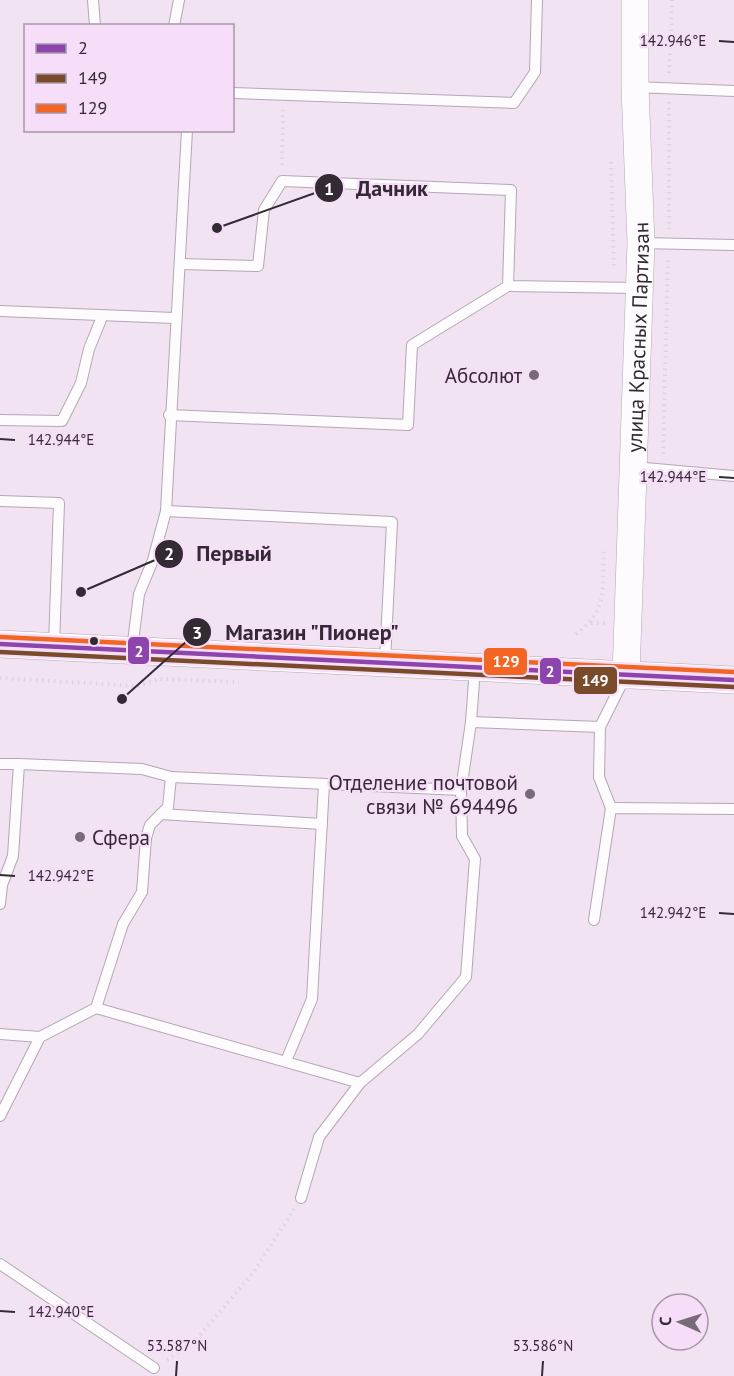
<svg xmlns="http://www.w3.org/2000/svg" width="734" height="1376" font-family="'PT Sans',sans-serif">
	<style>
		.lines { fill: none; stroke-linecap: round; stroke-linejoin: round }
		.service-casing { stroke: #b2a8b3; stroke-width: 12 }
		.tertiary-casing { stroke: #b2a8b3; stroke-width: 28 }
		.path { stroke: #dad6da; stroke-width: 4; stroke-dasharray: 1.5 4.5; stroke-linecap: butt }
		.service { stroke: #fdfbfd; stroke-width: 10 }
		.tertiary { stroke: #fdfbfd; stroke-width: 27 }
		.bus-1-casing { stroke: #f6ddf8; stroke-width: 9 }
		.bus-2-casing { stroke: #f6ddf8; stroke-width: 9 }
		.bus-3-casing { stroke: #f6ddf8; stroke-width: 9 }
		.bus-1 { stroke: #8e44ad; stroke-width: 4.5 }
		.bus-2 { stroke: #7a4b2a; stroke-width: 4.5 }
		.bus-3 { stroke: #f26522; stroke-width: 4.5 }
		.ticks { fill: none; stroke: #332a34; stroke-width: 2 }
		.poi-dot { fill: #766b76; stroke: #f6ddf8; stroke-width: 2 }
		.bus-dot { fill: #332a34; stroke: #f6ddf8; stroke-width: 2 }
		.labels { text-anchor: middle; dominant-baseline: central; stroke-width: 4.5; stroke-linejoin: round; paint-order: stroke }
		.street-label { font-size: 21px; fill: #332a34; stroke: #f6ddf8 }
		.poi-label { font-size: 21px; fill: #332a34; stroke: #f6ddf8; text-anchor: end }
		.ticks-label { font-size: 15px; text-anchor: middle; fill: #332a34; stroke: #f6ddf8; stroke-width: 4.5; stroke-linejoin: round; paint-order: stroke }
		.leader { fill: none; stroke: #332a34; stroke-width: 2 }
		.callout-dot { fill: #332a34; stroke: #f6ddf8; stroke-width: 2 }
		.mark-label { font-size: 18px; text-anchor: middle; font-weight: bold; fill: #fff }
		.callout-label { font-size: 22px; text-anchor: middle; font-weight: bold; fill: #332a34; stroke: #f6ddf8; stroke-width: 4.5; stroke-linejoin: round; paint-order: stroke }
		.line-badge { stroke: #f6ddf8; stroke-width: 2 }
		.badge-label { font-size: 16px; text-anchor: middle; font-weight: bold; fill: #fff }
	</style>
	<rect width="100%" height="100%" fill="#f1e3f2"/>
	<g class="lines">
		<defs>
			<g id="service">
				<path d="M93,0l2,26"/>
				<path d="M174,26l5,-26"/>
				<path d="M635,87l99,4"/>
				<path d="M232,93l282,10 21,-31 2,-72"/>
				<path d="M641,243l93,2"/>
				<path d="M180,264l78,2 6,-56 18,-29 229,9 -3,96 130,2"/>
				<path d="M0,311l174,7"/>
				<path d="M169,415l239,10 4,-80 96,-59"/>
				<path d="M0,420l62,1 19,-38 8,-34 13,-32"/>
				<path d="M634,467l100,9"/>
				<path d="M0,501l59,2 -5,142"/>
				<path d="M166,511l226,11 -7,139"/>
				<path d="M132,650l7,-56 14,-34 13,-49 21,-381"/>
				<path d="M471,722l129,5"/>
				<path d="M0,764h19l-6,92 -11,29 -2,19"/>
				<path d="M19,764l123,5 29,8"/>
				<path d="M611,808l-12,-31 1,-50 26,-52"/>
				<path d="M161,814l161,10"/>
				<path d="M594,920l17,-112 123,1"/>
				<path d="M96,1008l264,75"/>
				<path d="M0,1034l40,3"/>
				<path d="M286,1061l26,-62 12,-215"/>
				<path d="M0,1116l40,-79 56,-29 27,-84 19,-32 4,-54 4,-13 18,-18 3,-30 290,13"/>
				<path d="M301,1198l18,-61 41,-54 58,-49 48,-57 9,-118 -13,-23 -1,-46 10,-68 4,-54"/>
				<path d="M0,1264l154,104"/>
			</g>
			<g id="tertiary">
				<path d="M0,644l734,36"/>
				<path id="s1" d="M626,675l15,-432 -6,-156v-87"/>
			</g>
		</defs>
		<use href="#service" class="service-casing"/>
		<use href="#tertiary" class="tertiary-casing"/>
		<g class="path">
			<path d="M669,73l3,-73"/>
			<path d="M669,102v127"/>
			<path d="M611,162l3,107"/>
			<path d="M282,165l1,-55"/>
			<path d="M663,454l5,-196"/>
			<path d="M591,623h14"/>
			<path d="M576,634c33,-24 26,-48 28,-85"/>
			<path d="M0,678l138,8 21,-7 80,3"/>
			<path d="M167,1360l28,-19 58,-68 41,-64"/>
		</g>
		<use href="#service" class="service"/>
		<use href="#tertiary" class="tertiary"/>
		<defs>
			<path id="bus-1" d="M0,644l734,36"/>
			<path id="bus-2" d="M0,652l734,35"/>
			<path id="bus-3" d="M0,637l734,35"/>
		</defs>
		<use href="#bus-1" class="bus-1-casing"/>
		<use href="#bus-2" class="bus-2-casing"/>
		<use href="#bus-3" class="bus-3-casing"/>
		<use href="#bus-1" class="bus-1"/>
		<use href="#bus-2" class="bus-2"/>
		<use href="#bus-3" class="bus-3"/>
	</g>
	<path class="ticks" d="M719,41l15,1M0,439l15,1M719,477l15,1M0,875l15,1M719,913l15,1M0,1311l15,1M176,1376l1,-15M542,1376l1,-15"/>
	<g class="poi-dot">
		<circle cx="534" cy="375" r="6"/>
		<circle cx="530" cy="794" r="6"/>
		<circle cx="80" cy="837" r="6"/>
	</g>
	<circle class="bus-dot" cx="94" cy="641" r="5"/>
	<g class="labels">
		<g class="street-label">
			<text stroke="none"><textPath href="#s1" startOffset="338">улица Красных Партизан</textPath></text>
		</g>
		<g class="poi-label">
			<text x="522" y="375">Абсолют</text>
			<text x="518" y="782">Отделение почтовой<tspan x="518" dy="24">связи № 694496</tspan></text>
			<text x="92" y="837" text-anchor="start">Сфера</text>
		</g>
	</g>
	<g class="ticks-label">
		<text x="673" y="46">142.946°E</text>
		<text x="61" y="445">142.944°E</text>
		<text x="673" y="482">142.944°E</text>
		<text x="61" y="881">142.942°E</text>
		<text x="673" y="918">142.942°E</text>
		<text x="61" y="1317">142.940°E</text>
		<text x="177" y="1351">53.587°N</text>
		<text x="543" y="1351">53.586°N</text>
	</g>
	<path class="leader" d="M217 228L329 188M81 592L169 554M122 699L197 632"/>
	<g class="callout-dot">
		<circle cx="217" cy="228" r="6"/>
		<circle cx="81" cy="592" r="6"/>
		<circle cx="122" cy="699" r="6"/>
		<circle cx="329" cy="188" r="15"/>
		<circle cx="169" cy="554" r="15"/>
		<circle cx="197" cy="632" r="15"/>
	</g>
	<g class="mark-label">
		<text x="329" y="195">1</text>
		<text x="169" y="560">2</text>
		<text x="197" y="639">3</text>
	</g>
	<g class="callout-label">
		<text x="392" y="196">Дачник</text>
		<text x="234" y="561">Первый</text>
		<text x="312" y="640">Магазин "Пионер"</text>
	</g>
	<g class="line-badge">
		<rect x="127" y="636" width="23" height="29" rx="6" fill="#8e44ad"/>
		<rect x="483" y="647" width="45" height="29" rx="6" fill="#f26522"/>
		<rect x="539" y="657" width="23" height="28" rx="6" fill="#8e44ad"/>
		<rect x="573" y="666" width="45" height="29" rx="6" fill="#7a4b2a"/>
	</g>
	<g class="badge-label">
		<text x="139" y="657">2</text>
		<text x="506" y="667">129</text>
		<text x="550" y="677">2</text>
		<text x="595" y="686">149</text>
	</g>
	<rect x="24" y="24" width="210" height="108" fill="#f6ddf8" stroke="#a895aa" stroke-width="1.5"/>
	<rect x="36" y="44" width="30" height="9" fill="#8e44ad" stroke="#a895aa" stroke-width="1.5"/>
	<text x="78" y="54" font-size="18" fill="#332a34">2</text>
	<rect x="36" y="74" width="30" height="9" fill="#7a4b2a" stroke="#a895aa" stroke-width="1.5"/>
	<text x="78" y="84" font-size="18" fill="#332a34">149</text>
	<rect x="36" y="104" width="30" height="9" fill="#f26522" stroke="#a895aa" stroke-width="1.5"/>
	<text x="78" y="114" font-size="18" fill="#332a34">129</text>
	<g transform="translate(680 1322) rotate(273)"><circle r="28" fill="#f6ddf8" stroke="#a895aa" stroke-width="1.5"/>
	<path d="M0-4.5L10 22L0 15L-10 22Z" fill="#766b76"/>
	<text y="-9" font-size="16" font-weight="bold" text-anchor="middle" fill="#332a34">С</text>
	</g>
</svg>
